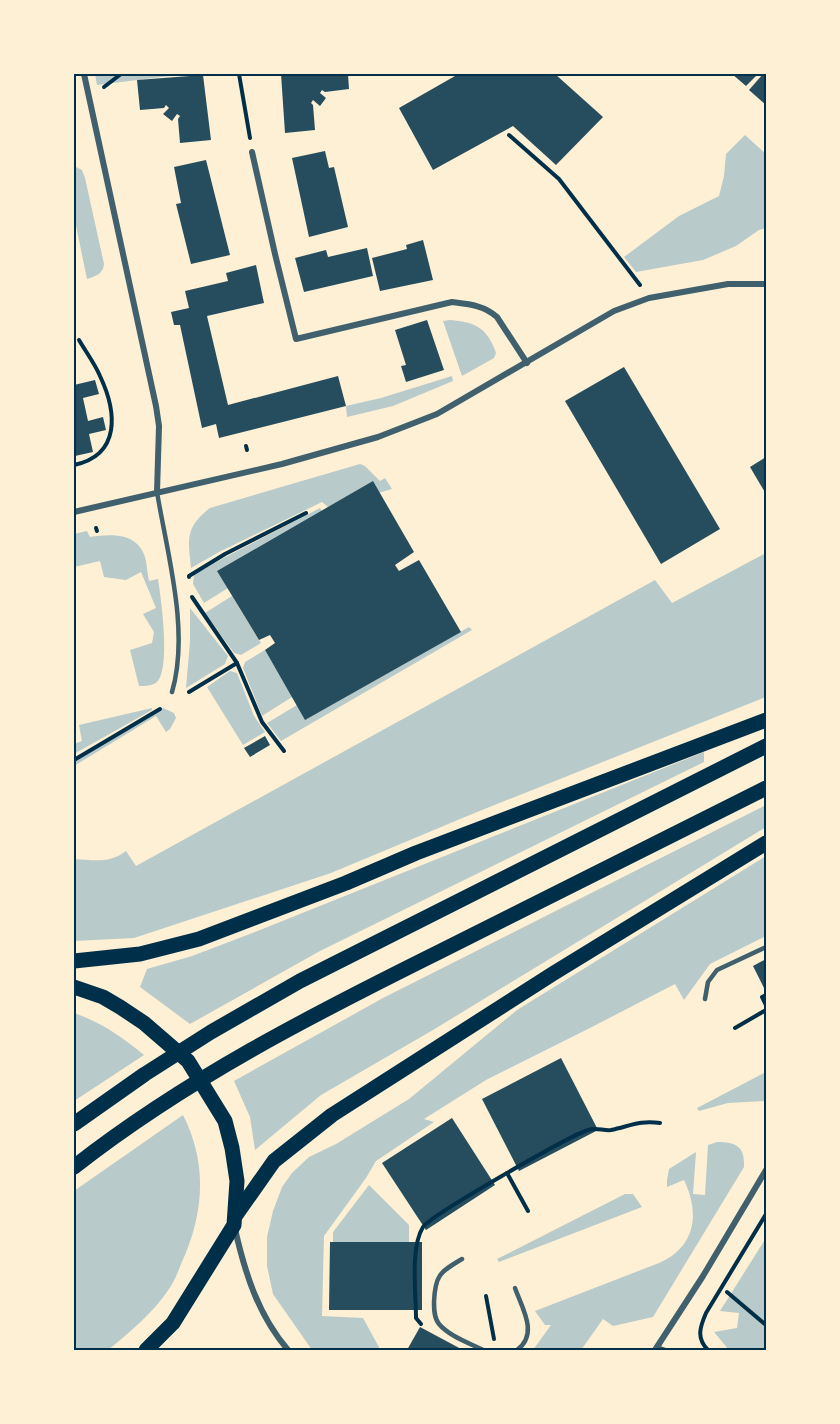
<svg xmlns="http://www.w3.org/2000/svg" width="840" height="1424" font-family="Mulish,sans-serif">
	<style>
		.green { fill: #b9caca }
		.building { fill: #264d5e }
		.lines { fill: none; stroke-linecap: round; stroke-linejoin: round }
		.path { stroke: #003049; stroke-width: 4 }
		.service { stroke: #3f606c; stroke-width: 4.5 }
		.minor { stroke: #3f606c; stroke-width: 6 }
		.primary { stroke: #003049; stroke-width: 15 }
		.neatline { fill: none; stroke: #003049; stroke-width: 2 }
	</style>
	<rect width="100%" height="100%" fill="#fdf0d5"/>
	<g class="green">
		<path d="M95,74h91l-89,11z"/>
		<path d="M745,135l21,19v74l-7,2 -23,16 -33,14 -67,12 -12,-15 55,-41 40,-20 5,-20 2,-22z"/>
		<path d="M74,166l8,4 3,8 19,86c-1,10 -8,12 -17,15l-13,-63z"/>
		<path d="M450,320c26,2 37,8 46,33l-2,5 -32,18 -19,-55z"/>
		<path d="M452,376l1,5 -60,25 -46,11 -1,-11 35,-8z"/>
		<path d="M360,464l5,2 15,15 5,-3 7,11 -64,18 -6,-5 -103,50 -28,16c-3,-28 -6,-41 19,-60z"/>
		<path d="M320,508l2,3 -94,77 -24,15 -11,-19 1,-9 24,-14z"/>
		<path d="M87,531l3,6c21,-3 47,-5 55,20 2,7 2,16 4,24l9,-2c3,19 13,90 -1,103 -5,4 -11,4 -18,4l-9,-36 22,-7 2,-11 -11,-18 13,-6 -15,-36 -15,8 -22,-3 -4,-16 -26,6v-33z"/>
		<path d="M766,553v144l-289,115 -146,61 -197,65 -60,3v-82c19,1 35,5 52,-8l10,15 519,-286 17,23z"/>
		<path d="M232,596l29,47 -20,12 -7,-2 -29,-40z"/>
		<path d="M190,608l38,48 -3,8 -39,24 4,-46z"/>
		<path d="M469,627l3,3 -191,111 -14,-18 30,-18 9,14z"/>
		<path d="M265,650l27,47 -30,19 -19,-48 2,-6z"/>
		<path d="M230,671l7,2 17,43 11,16 -22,13 -36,-58z"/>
		<path d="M152,708v2l-78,44v-10l8,-3 -3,-16z"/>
		<path d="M163,708l11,5 2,5 -6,11 -4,3 -10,-16 -82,50v-4z"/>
		<path d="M704,752v10l-384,189 -130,73 -50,-37 7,-18 45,-13 63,-24z"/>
		<path d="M766,805v22l-333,203 -112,65 -66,55 -5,-33 -16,-36 149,-83z"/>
		<path d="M766,856v80l-56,28 -26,36 -9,-16 -87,45 -102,51 -62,39 10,3 -58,39 -10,17 -42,58 -2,80 41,2 16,29 -2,3h-65l-39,-56 -6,-28v-29l6,-26 9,-24 10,-14 17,-16 27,-13 73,-45 108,-89z"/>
		<path d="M74,1013c27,9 48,24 70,42l-70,46z"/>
		<path d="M766,1072l-1,29 -37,2 -29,8 -2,-3z"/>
		<path d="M183,1115c25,49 21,100 -2,149 -3,8 -7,18 -12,25 -16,24 -39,43 -61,61h-34v-159z"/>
		<path d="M717,1142c20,0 28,5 27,25l-91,150 -40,9 -10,-7 -22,31h-48l18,-25h-6l-10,-14 124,-48c37,-16 41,-50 25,-83l-17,7v-7l2,-11 27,-17 -3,42 12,1 3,-50z"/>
		<path d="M369,1185l40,40v17h-76v-10z"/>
		<path d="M625,1194h8l9,13 -143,55 -2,-3z"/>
		<path d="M766,1238v112h-37l-15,-18 23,-4 2,-15 -19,-2z"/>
	</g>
	<g class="building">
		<path d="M281,74h67l1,15 -24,3 -3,-2 -2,3 6,5 -6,8 -7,-6 -2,3 2,2 2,25 -30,3z"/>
		<path d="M452,74h103l48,43 -47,48 -43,-39 -80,44 -34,-62 56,-32z"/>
		<path d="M732,74h26l-12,12z"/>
		<path d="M763,74h3v31l-17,-15z"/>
		<path d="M203,75l8,65 -31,3 -2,-24 2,-3 -3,-2 -5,7 -9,-7 6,-6 -3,-3 -2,3 -24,2 -3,-30z"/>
		<path d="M325,151l4,17 5,-1 14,60 -39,10 -17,-79z"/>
		<path d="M206,160l24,95 -39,9 -15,-60 5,-1 -7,-36z"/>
		<path d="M423,240l10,40 -53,11 -8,-33 35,-9 -1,-4z"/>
		<path d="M367,248l6,28 -69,16 -9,-34 31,-8 2,7z"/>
		<path d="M256,265l8,38 -57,13 21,89 110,-29 8,30 -127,32 -3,-14 -14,4 -22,-103h-6l-3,-13 18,-4 -4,-17 43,-10 -2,-8z"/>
		<path d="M427,320l17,50 -38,12 -5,-16 5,-1 -11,-35z"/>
		<path d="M624,367l96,162 -59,35 -96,-163z"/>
		<path d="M95,380l4,14 -16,4 5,23 15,-4 3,13 -17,4 4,18 -18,4 -1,-71z"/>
		<path d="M766,457v37l-16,-27z"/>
		<path d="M373,481l41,71 -19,13 4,6 20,-11 42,72 -156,88 -40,-70 10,-7 -5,-8 -11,5 -42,-69z"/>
		<path d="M265,736l5,9 -20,12 -6,-9z"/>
		<path d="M766,959v33l-13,-26z"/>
		<path d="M561,1058l37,72 -79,41 -37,-72z"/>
		<path d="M452,1118l43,67 -69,45 -44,-67z"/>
		<path d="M330,1242h92v68h-93z"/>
		<path d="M420,1327l43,23h-56z"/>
	</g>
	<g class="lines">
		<g class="path">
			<path d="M239,74l11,64"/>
			<path d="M104,87l17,-13"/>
			<path d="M509,135l50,44 81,106"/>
			<path d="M246,446l1,4"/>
			<path d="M74,465c47,-10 43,-53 26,-89 -5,-12 -14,-24 -21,-36"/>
			<path d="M96,528l1,3"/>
			<path d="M189,577v-1l36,-22 81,-41"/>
			<path d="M192,597l45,66"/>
			<path d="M189,692l48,-29 25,59 22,29"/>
			<path d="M74,760l86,-51"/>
			<path d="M766,995l-4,2 4,8"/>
			<path d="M735,1028l31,-18"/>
			<path d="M507,1173l21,38"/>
			<path d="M727,1292l39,33"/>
			<path d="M486,1296l8,43"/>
			<path d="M421,1324l-5,-6c0,-25 -6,-70 7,-91 8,-12 146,-91 165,-97 7,-3 16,1 23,0 19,-4 29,-10 49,-7"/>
			<path d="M708,1350c-12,-12 -8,-23 -2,-37l60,-99"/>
		</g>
		<g class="service">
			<path d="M157,492c10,61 33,139 15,200"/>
			<path d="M705,999l3,-17 9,-12 49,-23"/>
			<path d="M462,1259c-22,13 -27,16 -28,43 0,7 0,16 5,22 10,12 30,19 44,26"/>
			<path d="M515,1288c7,20 24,46 2,62"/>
			<path d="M657,1347l8,3"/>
		</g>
		<g class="minor">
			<path d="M84,74l72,332 3,20 -2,66"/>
			<path d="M252,152l23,102 21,85 156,-37c16,2 32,3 45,15l30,46"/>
			<path d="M74,512l208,-48 96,-27 59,-23 177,-103 35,-13 79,-14h38"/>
			<path d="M235,1229c10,44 23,86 53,121"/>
			<path d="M655,1350l48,-74 63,-106"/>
		</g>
		<g class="primary">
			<path d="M74,961l66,-7 59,-15 147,-56 70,-30 350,-133"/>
			<path d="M74,987l29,10 17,10 24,16 44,38 37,60 7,27 5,33 -3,44 -61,98 -27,27"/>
			<path d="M74,1124l71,-50 66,-42 89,-51 466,-235"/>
			<path d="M74,1167c112,-88 240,-153 367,-216 109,-55 217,-109 325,-163"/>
			<path d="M236,1215l38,-54 58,-46 222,-142 212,-130"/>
		</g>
	</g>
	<rect width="840" height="1424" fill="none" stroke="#fdf0d5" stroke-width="150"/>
	<rect x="75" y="75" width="690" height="1274" class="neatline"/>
</svg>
